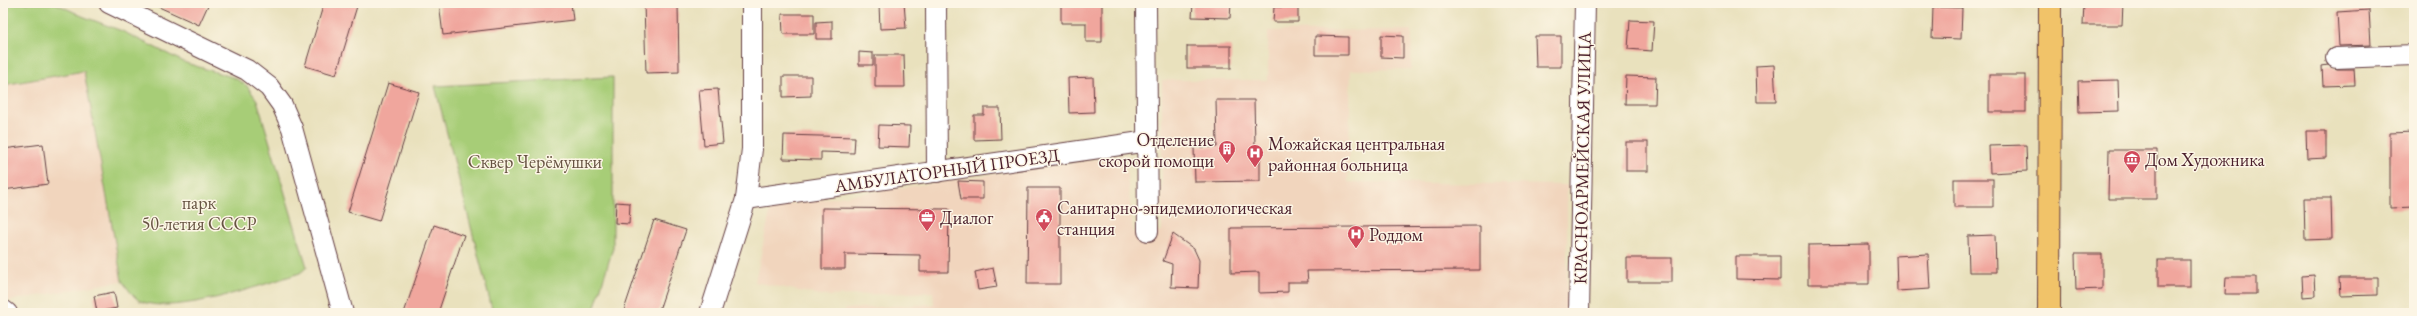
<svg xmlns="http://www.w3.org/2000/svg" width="2417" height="316" font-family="'EB Garamond',serif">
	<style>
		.built { fill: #f1d5bd }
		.green { fill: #a7cd77; stroke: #787651 }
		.building { fill: #f0a69d }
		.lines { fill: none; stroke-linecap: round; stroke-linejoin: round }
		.minor-casing { stroke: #623c41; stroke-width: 22 }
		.major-casing { stroke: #623c41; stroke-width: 24 }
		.minor { stroke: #fff; stroke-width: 20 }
		.major { stroke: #f1c369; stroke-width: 22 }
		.labels { text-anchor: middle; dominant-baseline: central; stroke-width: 3; stroke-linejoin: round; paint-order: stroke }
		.poi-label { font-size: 18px; fill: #4a1f2b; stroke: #fcf5e5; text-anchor: start }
		.street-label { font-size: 18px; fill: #4a1f2b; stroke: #fcf5e5 }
		.park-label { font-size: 18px; fill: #665342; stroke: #fcf5e5 }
	</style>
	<rect width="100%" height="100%" fill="#fcf5e5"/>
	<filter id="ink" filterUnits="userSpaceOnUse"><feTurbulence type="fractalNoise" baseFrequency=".025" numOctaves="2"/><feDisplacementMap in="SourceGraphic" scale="8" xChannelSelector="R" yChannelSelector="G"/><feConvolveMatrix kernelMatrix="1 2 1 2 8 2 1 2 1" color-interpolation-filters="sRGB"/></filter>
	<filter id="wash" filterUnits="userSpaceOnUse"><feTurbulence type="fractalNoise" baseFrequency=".012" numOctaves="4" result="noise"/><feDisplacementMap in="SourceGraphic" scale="16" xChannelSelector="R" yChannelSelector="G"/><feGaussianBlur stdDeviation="0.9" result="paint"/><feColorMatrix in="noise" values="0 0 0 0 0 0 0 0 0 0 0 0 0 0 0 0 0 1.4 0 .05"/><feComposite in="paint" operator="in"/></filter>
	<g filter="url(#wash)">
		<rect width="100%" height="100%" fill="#e9e1bd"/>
		<g class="built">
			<path d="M1412,30l-1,39 -60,1 -3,112 219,3v128h-722v-4l89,-5 -1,-12 -108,4 -70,-14 16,-75 354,-52 8,77 29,-1v-151h106v-49z"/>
			<path d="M84,71l38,210 -119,21v-217z"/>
		</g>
		<g class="green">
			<path d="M3,3h52l27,13 40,15 64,32 49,15 12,8 10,14 50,167 -7,6c-38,12 -125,43 -160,28 -7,-4 -13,-14 -18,-20l-38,-210 -81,14z"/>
			<path d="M613,77v171l-20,65h-100l-58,-227z"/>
		</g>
		<g id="blocks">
			<g class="building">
				<path d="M150,3h59l-10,22z"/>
				<path d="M324,3h34l-22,72 -31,-9z"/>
				<path d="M439,3h132l2,17 -130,15z"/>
				<path d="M644,3h34l1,69 -33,1z"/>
				<path d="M904,3l2,25 -26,1 -1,-25z"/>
				<path d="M1102,3v39h-16v-19h-25v-19z"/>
				<path d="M1193,3h38l-1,15 -38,-1z"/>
				<path d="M2084,3h39l-1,22h-39z"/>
				<path d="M1274,7h24v15h-25z"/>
				<path d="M1933,7l29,1 -1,31 -29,-1z"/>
				<path d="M2369,10l2,35 -32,1 -2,-34z"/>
				<path d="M782,14h32v20h-31z"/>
				<path d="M1630,20l24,1 -2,30 -24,-2z"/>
				<path d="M832,21v18h-16v-17z"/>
				<path d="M1381,35l22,1v22l-22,-1z"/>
				<path d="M1315,36l33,1v18h-33z"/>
				<path d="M1535,36h26v31h-25z"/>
				<rect x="1187" y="46" width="44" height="22"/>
				<path d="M859,52l14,1v12h-14z"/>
				<path d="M875,55h29l1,32h-30z"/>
				<path d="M1774,65l2,37h-19l-1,-36z"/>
				<path d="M2328,65l8,4h18l1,16 -32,1 -1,-20z"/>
				<rect x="1989" y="75" width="37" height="37"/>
				<path d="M783,76h28v20l-28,1z"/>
				<path d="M1626,76l30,1 -1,27h-30z"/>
				<path d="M1093,77l1,35 -25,1 -1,-35z"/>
				<path d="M2118,80l1,31 -40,1 -1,-31z"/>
				<path d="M388,83l31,9 -40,129 -31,-9z"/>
				<path d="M718,89l5,54 -19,2 -5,-55z"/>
				<path d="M1216,100h38l1,46h5v35l-65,1 -1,-35h23z"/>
				<path d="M984,108h16l1,31 -27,1v-25h10z"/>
				<path d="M879,125l31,1 -1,21 -31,-1z"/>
				<path d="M2306,131h20v27l-19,1z"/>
				<path d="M2413,132l1,75 -24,1v-75z"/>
				<path d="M784,135l71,2 -1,16 -33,-1v8l-38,-1z"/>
				<rect x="1626" y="142" width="22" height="29"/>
				<path d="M43,144l5,40 -45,6v-41z"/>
				<path d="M2026,145l1,26 -37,2 -1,-27z"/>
				<path d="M2109,150h48v49h-49z"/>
				<rect x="1954" y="179" width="39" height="28"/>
				<path d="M958,181l25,1v17h-22z"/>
				<path d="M1028,188h32v96h-33z"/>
				<path d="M2304,198h27l1,41 -27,1z"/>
				<path d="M616,202l14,1 -1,21 -14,-1z"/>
				<path d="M822,208l127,1 -1,63h-28v-17l-75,-1v15h-23z"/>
				<path d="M654,220l32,10 -28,83h-35z"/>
				<path d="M434,225l30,10 -26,78h-34z"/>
				<path d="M1480,226v44l-173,1 1,11h-20v10l-29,1v-21l-28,1v-45z"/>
				<path d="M1173,234l21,15 5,11 -1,28 -27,-1 1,-23 -9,-3z"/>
				<path d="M1995,235l1,37h-27l-1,-36z"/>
				<path d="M1869,244v40h-61v-39z"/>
				<path d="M1928,254l2,35 -33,2 -1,-35z"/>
				<path d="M2075,254h27v35l-26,1z"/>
				<path d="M1736,256h44v24l-44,-1z"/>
				<rect x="1627" y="258" width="45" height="24"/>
				<rect x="2158" y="260" width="32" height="27"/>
				<path d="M993,268l4,19 -19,3 -3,-18z"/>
				<path d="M2314,275l1,21 -12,1 -1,-21z"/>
				<path d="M2226,277h30v17h-31z"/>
				<path d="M2339,278h39v17l-38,1z"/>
				<path d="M114,292l3,16 -20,4 -3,-16z"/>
			</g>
		</g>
	</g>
	<g filter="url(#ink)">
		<use href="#blocks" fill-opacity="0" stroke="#623c41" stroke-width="1"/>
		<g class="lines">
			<defs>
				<g id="minor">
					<path d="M109,3l138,67 22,17 13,18 10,23 51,185"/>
					<path d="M936,3l1,169"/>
					<path d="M1146,3l2,228"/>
					<path d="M2336,58l78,-3"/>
					<path d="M746,199l402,-58"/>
					<path d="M3,310l4,3"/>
					<path d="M710,313l36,-114 6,-50v-146"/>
					<path d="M1579,313l6,-310"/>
				</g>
				<path id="major" d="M2049,313l1,-310"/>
			</defs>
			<use href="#minor" class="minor-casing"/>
			<use href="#major" class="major-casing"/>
			<use href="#minor" class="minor"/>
			<use href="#major" class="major"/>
		</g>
	</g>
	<defs>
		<symbol id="building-pin" viewBox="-11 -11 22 30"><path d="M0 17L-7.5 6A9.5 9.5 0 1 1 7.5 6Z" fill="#d1495b" stroke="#fcf5e5"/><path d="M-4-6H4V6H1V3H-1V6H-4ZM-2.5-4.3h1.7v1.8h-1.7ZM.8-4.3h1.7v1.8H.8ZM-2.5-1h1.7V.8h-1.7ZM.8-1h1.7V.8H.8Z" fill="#fff"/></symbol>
		<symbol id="hospital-pin" viewBox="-11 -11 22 30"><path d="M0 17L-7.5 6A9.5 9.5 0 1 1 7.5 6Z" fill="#d1495b" stroke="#fcf5e5"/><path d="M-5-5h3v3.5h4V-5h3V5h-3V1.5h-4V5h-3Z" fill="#fff"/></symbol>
		<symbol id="museum-pin" viewBox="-11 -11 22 30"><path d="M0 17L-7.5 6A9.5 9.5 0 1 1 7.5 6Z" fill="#d1495b" stroke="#fcf5e5"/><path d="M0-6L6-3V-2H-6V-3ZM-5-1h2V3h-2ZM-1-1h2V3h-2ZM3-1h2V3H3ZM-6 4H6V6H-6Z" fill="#fff"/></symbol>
		<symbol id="office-pin" viewBox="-11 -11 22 30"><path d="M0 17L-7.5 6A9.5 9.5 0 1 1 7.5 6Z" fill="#d1495b" stroke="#fcf5e5"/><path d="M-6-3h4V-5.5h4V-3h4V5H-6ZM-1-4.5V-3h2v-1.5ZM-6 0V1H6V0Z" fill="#fff"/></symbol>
		<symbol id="civic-pin" viewBox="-11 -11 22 30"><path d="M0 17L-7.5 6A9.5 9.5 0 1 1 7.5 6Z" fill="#d1495b" stroke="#fcf5e5"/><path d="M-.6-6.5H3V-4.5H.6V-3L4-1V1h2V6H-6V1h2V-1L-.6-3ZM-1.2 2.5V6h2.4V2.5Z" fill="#fff"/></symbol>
	</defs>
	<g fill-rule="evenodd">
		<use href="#building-pin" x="1217" y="139" width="20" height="27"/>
		<use href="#hospital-pin" x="1245" y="143" width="20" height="27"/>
		<use href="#museum-pin" x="2122" y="149" width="20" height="27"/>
		<use href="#office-pin" x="917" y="207" width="20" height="27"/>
		<use href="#civic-pin" x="1034" y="207" width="20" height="27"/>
		<use href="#hospital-pin" x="1346" y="224" width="20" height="27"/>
	</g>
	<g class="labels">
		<g class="poi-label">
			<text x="1214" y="139" text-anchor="end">Отделение<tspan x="1214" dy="21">скорой помощи</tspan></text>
			<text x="1268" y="143">Можайская центральная<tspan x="1268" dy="21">районная больница</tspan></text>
			<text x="2145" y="159">Дом Художника</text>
			<text x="1057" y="207">Санитарно-эпидемиологическая<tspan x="1057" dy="21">станция</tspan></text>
			<text x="940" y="217">Диалог</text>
			<text x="1369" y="234">Роддом</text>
		</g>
		<g class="street-label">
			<text transform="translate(1582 158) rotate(-89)">КРАСНОАРМЕЙСКАЯ УЛИЦА</text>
			<text transform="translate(947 170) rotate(-8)">АМБУЛАТОРНЫЙ ПРОЕЗД</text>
		</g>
		<g class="park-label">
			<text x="535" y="161">Сквер Черёмушки</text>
			<text x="199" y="202">парк<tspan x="199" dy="21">50-летия СССР</tspan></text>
		</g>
	</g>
	<rect width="2417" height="316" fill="none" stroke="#fcf5e5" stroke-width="16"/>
</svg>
